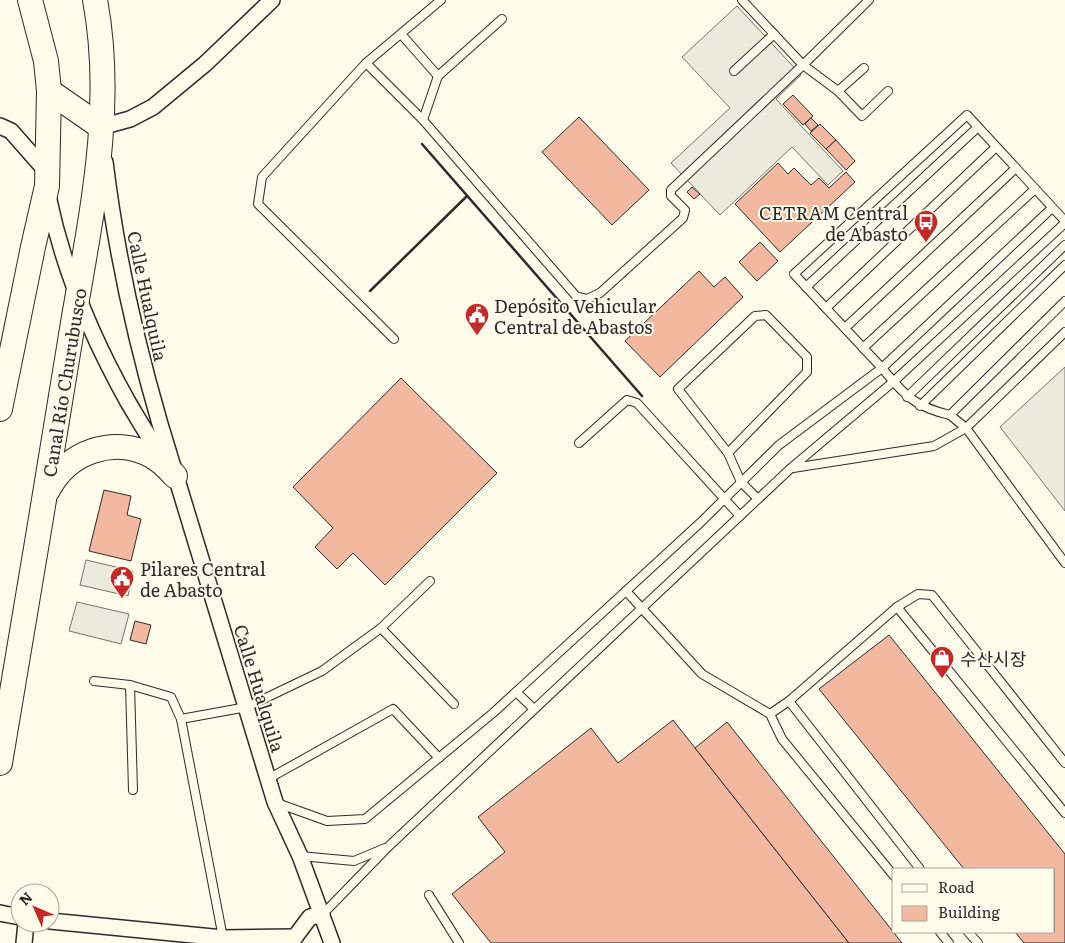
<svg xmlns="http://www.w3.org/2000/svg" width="1065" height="943" font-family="Literata,'Noto Sans KR',serif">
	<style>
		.green { fill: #ecebdb; stroke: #74746e }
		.parking { fill: #eceadb; stroke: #74746e }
		.building { fill: #f2b8a0; stroke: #2b2b2b }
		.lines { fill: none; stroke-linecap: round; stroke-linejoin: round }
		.lane-casing { stroke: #2b2b2b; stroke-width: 10 }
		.street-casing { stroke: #2b2b2b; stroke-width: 18 }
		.primary-casing { stroke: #2b2b2b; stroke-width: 26 }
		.lane { stroke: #fdfbea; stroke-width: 8 }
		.street { stroke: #fdfbea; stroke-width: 15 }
		.primary { stroke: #fdfbea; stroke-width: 24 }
		.wall { stroke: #2b2b2b; stroke-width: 2.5 }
		.labels { text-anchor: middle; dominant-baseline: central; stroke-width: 4; stroke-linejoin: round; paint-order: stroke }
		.poi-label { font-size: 18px; fill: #2b2b2b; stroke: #fdfbea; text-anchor: start }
		.street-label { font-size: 18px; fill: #2b2b2b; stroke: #fdfbea }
	</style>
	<rect width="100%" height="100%" fill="#fdfbea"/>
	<g class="green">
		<path d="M86,560l47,11 -5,25 -48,-11z"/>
		<path d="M77,602l52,12 -8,30 -52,-13z"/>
	</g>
	<g class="parking">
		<path d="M737,6l64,69 -25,24 67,72 -15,14 -36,-38 -72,68 -49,-52 59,-55 -48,-51z"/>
		<path d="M1065,367v144l-65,-84z"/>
	</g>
	<g class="building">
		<path d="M793,95l20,21 -10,9 -20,-21z"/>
		<path d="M579,117l70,73 -37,35 -70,-73z"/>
		<path d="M811,118l7,7 -7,6 -6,-7z"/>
		<path d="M820,124l16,16 -10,9 -16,-16z"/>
		<path d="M836,140l19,21 -9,9 -20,-21z"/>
		<path d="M778,163l10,11 6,-6 17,17 8,-7 10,10 17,-16 9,10 -75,70 -45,-48z"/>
		<path d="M692,187l8,7 -6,5 -7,-7z"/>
		<path d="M760,242l18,19 -21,20 -18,-19z"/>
		<path d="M699,271l15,16 11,-10 18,20 -83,80 -35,-36z"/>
		<path d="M401,378l96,95 -112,112 -32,-32 -16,16 -22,-22 18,-19 -40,-41z"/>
		<path d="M104,490l27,6 -4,19 14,4 -10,42 -42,-10z"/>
		<path d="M135,621l16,4 -5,19 -16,-4z"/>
		<path d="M889,635l176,219v89h-41l-9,-11h39v-63h-90l-145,-180z"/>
		<path d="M673,720l176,223h-358l-39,-49 53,-42 -27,-35 113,-89 27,35z"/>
		<path d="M727,722l175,221h-53l-154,-195z"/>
	</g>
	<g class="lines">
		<defs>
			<g id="lane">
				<path d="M742,0l61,65 35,26 24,25 26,-25"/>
				<path d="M401,34l37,42 64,-57"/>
				<path d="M366,63l57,57 153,176 11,3 13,-6 83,-75 2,-8 -14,-14v-6l132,-125 66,-65"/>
				<path d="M734,71l40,-37"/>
				<path d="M838,91l26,-23"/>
				<path d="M423,120l15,-44"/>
				<path d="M1052,208l-170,160 -88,-94 173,-159 98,106"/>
				<path d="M806,287l172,-160"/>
				<path d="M826,308l170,-161"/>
				<path d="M845,328l171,-160"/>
				<path d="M394,339l-136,-135 4,-27 104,-114 75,-63"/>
				<path d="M863,348l172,-159"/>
				<path d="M907,397l158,-152"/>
				<path d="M920,406l145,-141"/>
				<path d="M950,415l16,13 99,135"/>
				<path d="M579,443l48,-43 10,3 103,113"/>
				<path d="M728,453l79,-81v-15l-41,-42 -11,1 -77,73 50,64 13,29 17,17"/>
				<path d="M793,468l141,-22 32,-18 99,-96"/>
				<path d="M626,591l76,83 68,40 12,25 112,137"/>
				<path d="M897,607l21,-13 14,1 133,168"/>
				<path d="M381,628l73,76"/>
				<path d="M94,681l36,4 41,12 10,22 66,-12 75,-36 59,-43 49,-47"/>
				<path d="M130,685l3,105"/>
				<path d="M516,692l18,17"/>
				<path d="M789,701l131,168"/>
				<path d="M770,714l19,-13 108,-94 168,206"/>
				<path d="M181,719l42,219"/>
				<path d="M268,779l125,-70 46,49"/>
				<path d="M277,803l50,18 38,-2 128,-106 207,-190 79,-78 103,-77c22,27 33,39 68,47l115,-114"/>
				<path d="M300,856l54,5 31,-13"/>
				<path d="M429,895l30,48"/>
				<path d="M322,915l67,-69 402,-378 102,-86 172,-159"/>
				<path d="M940,932l9,11"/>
				<path d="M968,932l10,11"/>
			</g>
			<g id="street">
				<path d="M0,126l11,5 36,41"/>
				<path d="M102,134l-1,-7 29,-8 23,-12 52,-43 67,-64"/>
				<path d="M105,162c11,90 30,176 55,262l115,378 25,54 32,87"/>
				<path d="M48,196c15,72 44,142 80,206 12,20 23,41 38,58"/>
				<path d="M0,913l20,4"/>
				<path d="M50,921l173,17 72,-1"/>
				<path d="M295,937l15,-20 12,-2"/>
				<path d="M24,943l2,-20"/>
			</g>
			<g id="primary">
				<path d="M49,91l52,36"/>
				<path d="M0,409l33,-162 14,-61 2,-95 -3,-30 -16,-61"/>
				<path d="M48,490c19,-38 66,-55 104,-34 9,5 16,12 23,20"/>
				<path id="s1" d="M0,763c24,-143 48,-285 71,-428 18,-111 45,-223 24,-335"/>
			</g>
		</defs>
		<use href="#lane" class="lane-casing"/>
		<use href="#street" class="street-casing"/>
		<use href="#primary" class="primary-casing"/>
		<use href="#lane" class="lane"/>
		<use href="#street" class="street"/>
		<use href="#primary" class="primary"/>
		<g class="wall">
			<path d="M422,144l220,252"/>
			<path d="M370,291l97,-95"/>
		</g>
	</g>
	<defs>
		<symbol id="bus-pin" viewBox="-11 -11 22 30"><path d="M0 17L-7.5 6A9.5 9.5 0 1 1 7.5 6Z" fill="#c62828" stroke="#fdfbea"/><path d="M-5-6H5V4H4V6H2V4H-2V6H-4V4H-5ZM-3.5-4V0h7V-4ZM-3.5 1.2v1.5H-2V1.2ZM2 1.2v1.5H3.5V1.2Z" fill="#fff"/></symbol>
		<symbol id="civic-pin" viewBox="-11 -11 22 30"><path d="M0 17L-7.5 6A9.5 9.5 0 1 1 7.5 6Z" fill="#c62828" stroke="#fdfbea"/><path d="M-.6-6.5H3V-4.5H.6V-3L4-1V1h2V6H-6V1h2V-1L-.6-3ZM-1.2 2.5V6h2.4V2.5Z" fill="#fff"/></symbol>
		<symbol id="shop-pin" viewBox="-11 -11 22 30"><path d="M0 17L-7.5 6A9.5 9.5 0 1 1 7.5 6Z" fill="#c62828" stroke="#fdfbea"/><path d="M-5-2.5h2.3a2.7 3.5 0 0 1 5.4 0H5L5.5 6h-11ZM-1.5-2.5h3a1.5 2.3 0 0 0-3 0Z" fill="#fff"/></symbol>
	</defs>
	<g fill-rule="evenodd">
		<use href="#bus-pin" x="912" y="208" width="28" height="38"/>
		<use href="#civic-pin" x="463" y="301" width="28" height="38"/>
		<use href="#civic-pin" x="108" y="564" width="28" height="38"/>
		<use href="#shop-pin" x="928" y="644" width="28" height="38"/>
	</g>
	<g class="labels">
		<g class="poi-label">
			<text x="908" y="212" text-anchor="end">CETRAM Central<tspan x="908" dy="21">de Abasto</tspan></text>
			<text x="494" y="305">Depósito Vehicular<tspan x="494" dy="21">Central de Abastos</tspan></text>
			<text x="140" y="568">Pilares Central<tspan x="140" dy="21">de Abasto</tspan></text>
			<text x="960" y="658">수산시장</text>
		</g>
		<g class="street-label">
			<text transform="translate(148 296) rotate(78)">Calle Hualquila</text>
			<text stroke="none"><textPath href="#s1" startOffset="386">Canal Río Churubusco</textPath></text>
			<text transform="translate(260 688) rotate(73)">Calle Hualquila</text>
		</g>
	</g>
	<rect x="892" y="868" width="162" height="65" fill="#fdfbea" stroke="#a9a89e"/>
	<rect x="902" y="884" width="25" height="8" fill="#fdfbea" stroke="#a9a89e"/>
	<text x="938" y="893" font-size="15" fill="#2b2b2b">Road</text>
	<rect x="902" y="906" width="25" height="15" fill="#f2b8a0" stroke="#a9a89e"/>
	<text x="938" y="918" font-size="15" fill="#2b2b2b">Building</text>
	<g transform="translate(35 908) rotate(315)"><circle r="24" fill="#fdfbea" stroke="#a9a89e"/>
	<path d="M0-4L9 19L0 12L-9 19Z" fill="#c62828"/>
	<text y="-8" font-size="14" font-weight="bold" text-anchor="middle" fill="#2b2b2b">N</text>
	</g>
</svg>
